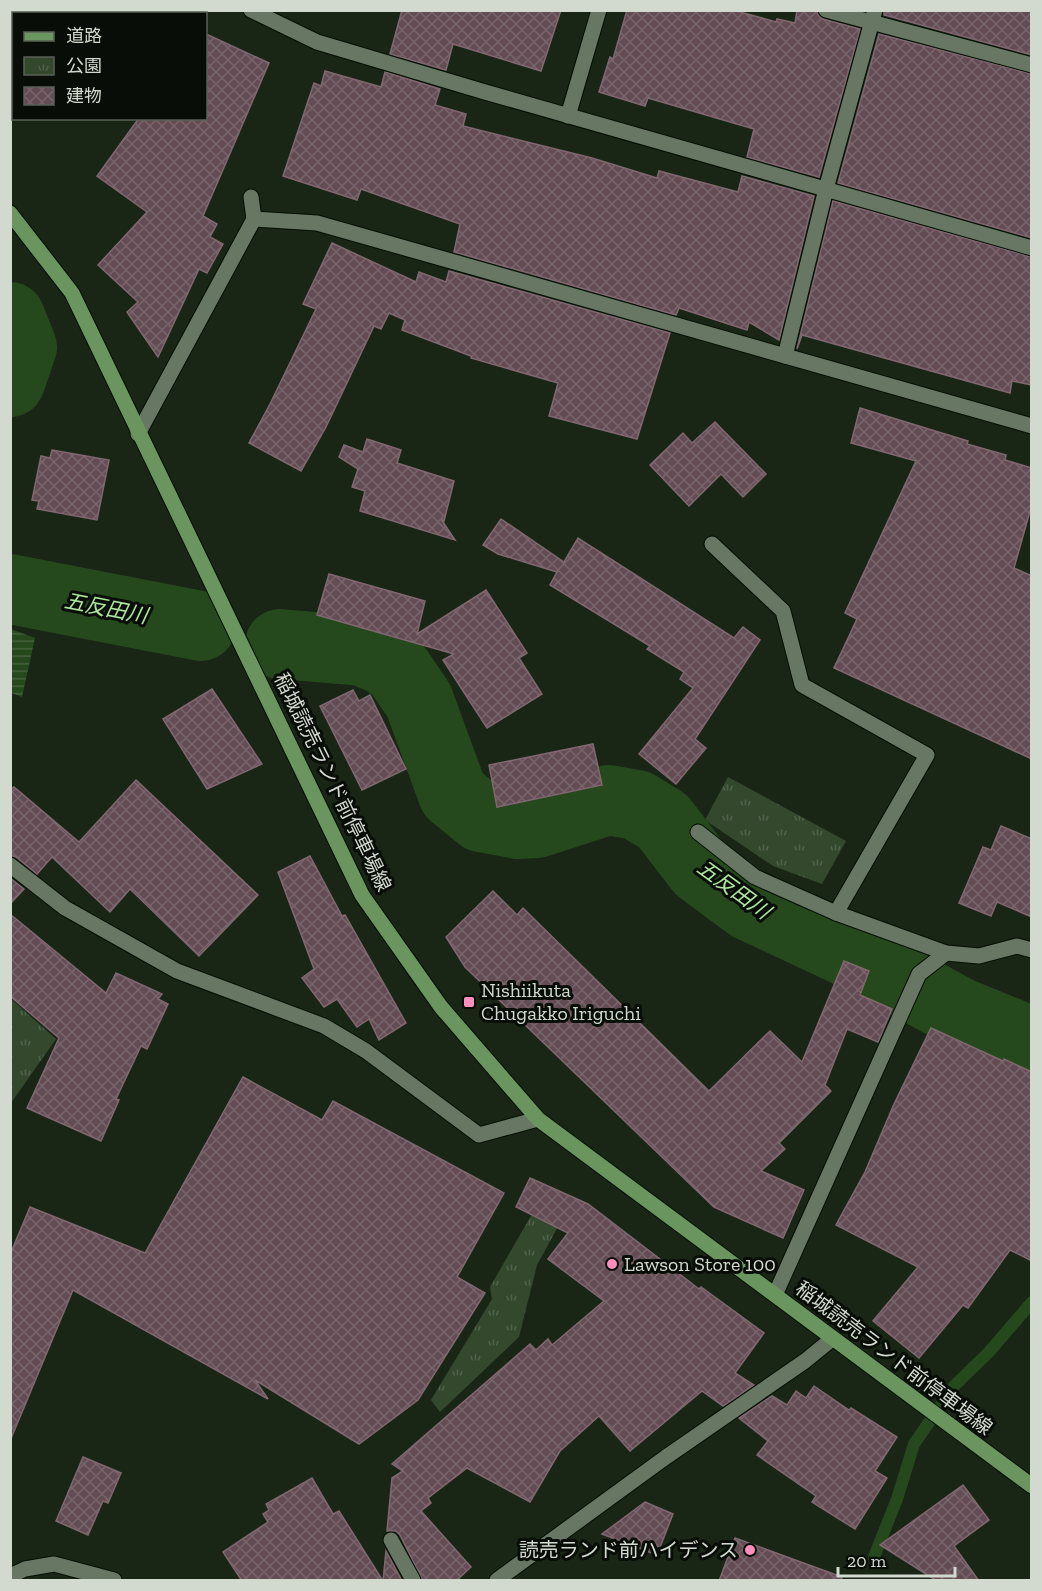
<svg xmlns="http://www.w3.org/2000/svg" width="1042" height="1591" font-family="'Zilla Slab','Noto Sans JP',serif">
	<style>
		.park { fill: url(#park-tufts) }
		.water { fill: url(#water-rules) }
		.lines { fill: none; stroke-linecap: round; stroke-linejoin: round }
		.stream { stroke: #26481d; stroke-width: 12 }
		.river { stroke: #26481d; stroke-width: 70 }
		.building { fill: url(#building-cross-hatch); stroke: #806770; stroke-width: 1.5 }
		.minor-casing { stroke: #040f03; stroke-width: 17 }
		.major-casing { stroke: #040f03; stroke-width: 17 }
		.minor { stroke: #687764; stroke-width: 15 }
		.major { stroke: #6a955e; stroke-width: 15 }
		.poi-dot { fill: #fe8ebb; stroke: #080e07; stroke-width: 2 }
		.labels { text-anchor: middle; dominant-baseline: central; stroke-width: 6; stroke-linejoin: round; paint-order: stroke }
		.street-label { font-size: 20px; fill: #d2dacf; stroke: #080e07 }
		.poi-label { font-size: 20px; fill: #d2dacf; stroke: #080e07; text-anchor: start }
		.water-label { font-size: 21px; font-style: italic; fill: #aee59f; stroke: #080e07 }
	</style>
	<defs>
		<pattern id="park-tufts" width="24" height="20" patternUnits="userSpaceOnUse" patternTransform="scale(1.5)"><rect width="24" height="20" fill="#34482e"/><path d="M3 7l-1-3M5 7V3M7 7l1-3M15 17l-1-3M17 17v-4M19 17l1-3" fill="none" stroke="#50624b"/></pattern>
		<pattern id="water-rules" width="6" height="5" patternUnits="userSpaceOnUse" patternTransform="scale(1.5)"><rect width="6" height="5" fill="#26481d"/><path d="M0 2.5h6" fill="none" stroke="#45623d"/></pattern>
		<pattern id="building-cross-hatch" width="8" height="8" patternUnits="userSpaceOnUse" patternTransform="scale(1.5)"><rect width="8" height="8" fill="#644c54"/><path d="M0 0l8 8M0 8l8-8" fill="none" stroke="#79656c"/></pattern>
	</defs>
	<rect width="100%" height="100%" fill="#192616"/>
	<g class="park">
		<path d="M728,777l118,64 -24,43 -49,-18 -68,-46z"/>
		<path d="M11,999l45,40 -45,64z"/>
		<path d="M547,1188l25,13 -35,64 -18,72 -79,75 -9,-12 61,-101 -2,-12z"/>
	</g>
	<path class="water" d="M11,629l24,9 -13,59 -11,-4z"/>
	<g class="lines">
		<path class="stream" d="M874,1557l23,-58 17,-55 40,-58 35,-34 43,-50"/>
		<g class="river">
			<path d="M10,317l12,30 -12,35"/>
			<path d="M10,589l191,37"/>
			<path d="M280,644l82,7 20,8 16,11 21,31 34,93 28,23 37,7 19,-1 71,-23 29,5 26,16 37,48 50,37 94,44 115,62 73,30"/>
		</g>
	</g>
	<g class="building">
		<path d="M402,10h159l-20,61 -88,-27 -7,26 -56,-16z"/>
		<path d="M627,10h106l43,12 1,-3 18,4 2,-13h20l2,6 4,3 37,10 -41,148 -72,-20 7,-28 -106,-31 -3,8 -46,-14 11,-35 3,2z"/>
		<path d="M884,10h148v45l-148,-40z"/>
		<path d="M206,34l63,29 -66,153 14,8 -7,13 13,7 -16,29 -8,-4 -41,88 -31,-45 11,-10 -40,-37 49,-53 -50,-36 42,-58h67z"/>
		<path d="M879,34l153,40v164l-194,-55z"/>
		<path d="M325,71l56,16 4,-15 55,17 -5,16 31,9 -3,12 129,32 65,20 2,-7 79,21 4,-16 72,20 -35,144 -30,-18 -2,8 -68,-22 -3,7 -222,-63 6,-28 -99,-35 -4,11 -74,-24 31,-93 7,3z"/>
		<path d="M833,201l199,56v128l-20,-4 -2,12 -208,-58 -5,14z"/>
		<path d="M332,243l84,39 3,-10 27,10 3,-11 221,62 -33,106 -88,-23 9,-33 -87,-25v-2l-69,-26 3,-10 -16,-7 -8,16 -7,-3 -48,101 -25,44 -52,-28 21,-39 46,-95 -13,-5z"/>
		<path d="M860,408l108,33 -1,3 39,11 -1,5 27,8v36l-18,64 18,8v183l-198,-91 23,-49 -12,-6 71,-152 -65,-18z"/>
		<path d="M715,422l51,52 -23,23 -22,-23 -32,32 -39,-41 33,-32 9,10z"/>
		<path d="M367,439l34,11 -4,13 57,18 -10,40 -3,-2 14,21 -95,-29 5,-20 -13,-4 6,-18 -19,-12 5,-12 19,7z"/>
		<path d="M52,450l57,10 -12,60 -60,-11 2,-8 -7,-1 9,-44 9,2z"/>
		<path d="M501,519l63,43 14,-24 156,100 9,-11 17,13 -65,99 11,9 -30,36 -37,-30 54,-66 -13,-9 4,-7 -37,-23 3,-3 -100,-61 7,-13 -59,-18 -15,-9z"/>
		<path d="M329,574l96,27 -8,33 69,-44 41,63 -8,5 23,36 -55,34 -44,-68 11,-6 -137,-39z"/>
		<path d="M212,689l50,75 -55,25 -44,-70z"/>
		<path d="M353,690l6,11 11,-6 36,74 -44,21 -42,-84z"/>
		<path d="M593,744l9,41 -105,22 -8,-42z"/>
		<path d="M136,780l122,115 -59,61 -69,-67 -20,23 -58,-55 -15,17 -21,-17 -6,-2v-65l4,-3 65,55z"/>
		<path d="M1001,826l31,13v78l-35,-15 -6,14 -32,-13 24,-56 8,3z"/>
		<path d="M310,856l32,60 3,-1 61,108 -27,17 -10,-21 -12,8 -20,-28 -13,8 -22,-29 12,-9 -36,-97z"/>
		<path d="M10,878l14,11 -14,15z"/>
		<path d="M493,891l24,24 6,-7 186,183 61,-60 32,31 42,-101 25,10 -9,24 32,14 -14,33 -31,-13 -22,56 6,6 -52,52 6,6 -24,22 43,19 -21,48 -69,-31 -249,-240 -19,-30z"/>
		<path d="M10,914l96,79 10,-20 46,21 -4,5 10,5 -21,45 -6,-3 -25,53 3,1 -18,41 -74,-33 32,-70 -49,-42z"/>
		<path d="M931,1028l72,33 1,-2 28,13v189l-22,-11 -42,58 -5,-3 -44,53 -46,-37 45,-54 -82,-42 29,-53 29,-68z"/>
		<path d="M243,1077l79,43 11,-19 171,92 -47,84 28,16 -67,107 -59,44 -104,-64 13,19 -195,-109 -63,151v-186l20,-48 115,46z"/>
		<path d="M530,1178l58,26 111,85 2,-2 63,46 -29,40 19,12 -31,21 -21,-15 -72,60 -31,-35 -39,35 -30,51 -63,-34 -39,30 3,5 -10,8 50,56 -15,14h-33l-23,-46 -4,-4h-9l5,-53 11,-7 -11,-7 138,-120 6,6 12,-11 4,6 52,-44 -56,-42 20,-26 -52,-26z"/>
		<path d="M814,1386l35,24 2,-2 46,29 -22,34 12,7 -32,51 -43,-27 4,-6 -59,-41 11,-14 -29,-23 33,-22 15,9 9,-14 10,7z"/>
		<path d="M83,1457l38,16 -13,30 -5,-2 -15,34 -32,-14z"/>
		<path d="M312,1478l21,36 6,-3 44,70h-141l-19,-29 45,-30 -5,-8 6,-4 -3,-6z"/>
		<path d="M963,1485l26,35 -35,26 25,35h-42l-57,-36z"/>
		<path d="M645,1502l28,12 -16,41 -55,-21z"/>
		<path d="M735,1538l107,39 -1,4h-122z"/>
		<path d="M386,1551l16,30h-19z"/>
	</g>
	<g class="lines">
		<defs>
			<g id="minor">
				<path d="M251,10l66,32 168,50 547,156"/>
				<path d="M826,10l206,55"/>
				<path d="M139,14l1,-4"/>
				<path d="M568,116l31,-106"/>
				<path d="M254,219l63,4 715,203"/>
				<path d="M785,356l41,-167 49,-179"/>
				<path d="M138,434l116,-215 -3,-22"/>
				<path d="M712,544l71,67 19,74 125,70 -91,158"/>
				<path d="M698,832l57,45 81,36 110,40 33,3 38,-10 15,4"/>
				<path d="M10,865l55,43 112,63 147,55 42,25 113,84 59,-16"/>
				<path d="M775,1295l144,-321 27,-21"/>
				<path d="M391,1540l22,40"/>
				<path d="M10,1576l15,-7 29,-5 60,16"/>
				<path d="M497,1580l169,-123 139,-96 27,-22"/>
			</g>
			<path id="major" d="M10,213l62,80 290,602 79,112 97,112 494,367"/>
		</defs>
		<use href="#minor" class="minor-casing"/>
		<use href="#major" class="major-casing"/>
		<use href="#minor" class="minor"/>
		<use href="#major" class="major"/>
	</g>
	<g class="poi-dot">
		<rect x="463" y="996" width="12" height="12" rx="3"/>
		<circle cx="612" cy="1264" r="6"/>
		<circle cx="750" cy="1550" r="6"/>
	</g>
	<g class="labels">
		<g class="street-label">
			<text transform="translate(333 782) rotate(64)">稲城読売ランド前停車場線</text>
			<text transform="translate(894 1358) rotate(37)">稲城読売ランド前停車場線</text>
		</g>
		<g class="poi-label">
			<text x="481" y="990">Nishiikuta<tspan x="481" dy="23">Chugakko Iriguchi</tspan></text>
			<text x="624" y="1264">Lawson Store 100</text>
			<text x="738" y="1550" text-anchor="end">読売ランド前ハイデンス</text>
		</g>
		<g class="water-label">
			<text transform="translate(106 608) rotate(11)">五反田川</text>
			<text transform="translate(734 889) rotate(36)">五反田川</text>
		</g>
	</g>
	<rect width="1042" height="1591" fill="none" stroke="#d2dacf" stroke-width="24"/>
	<rect x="12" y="12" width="195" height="108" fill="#080e07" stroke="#596057" stroke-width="1.5"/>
	<rect x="24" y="32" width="30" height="9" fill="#6a955e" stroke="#596057" stroke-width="1.5"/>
	<text x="66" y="42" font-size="18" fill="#d2dacf">道路</text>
	<rect x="24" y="57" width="30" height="18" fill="url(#park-tufts)" stroke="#596057" stroke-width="1.5"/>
	<text x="66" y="72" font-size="18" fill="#d2dacf">公園</text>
	<rect x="24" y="87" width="30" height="18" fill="url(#building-cross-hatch)" stroke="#596057" stroke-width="1.5"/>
	<text x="66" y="102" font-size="18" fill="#d2dacf">建物</text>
	<path d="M838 1567v9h117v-9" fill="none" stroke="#d2dacf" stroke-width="3"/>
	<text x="847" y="1567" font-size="18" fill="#d2dacf" stroke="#080e07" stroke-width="4.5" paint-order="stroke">20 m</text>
</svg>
